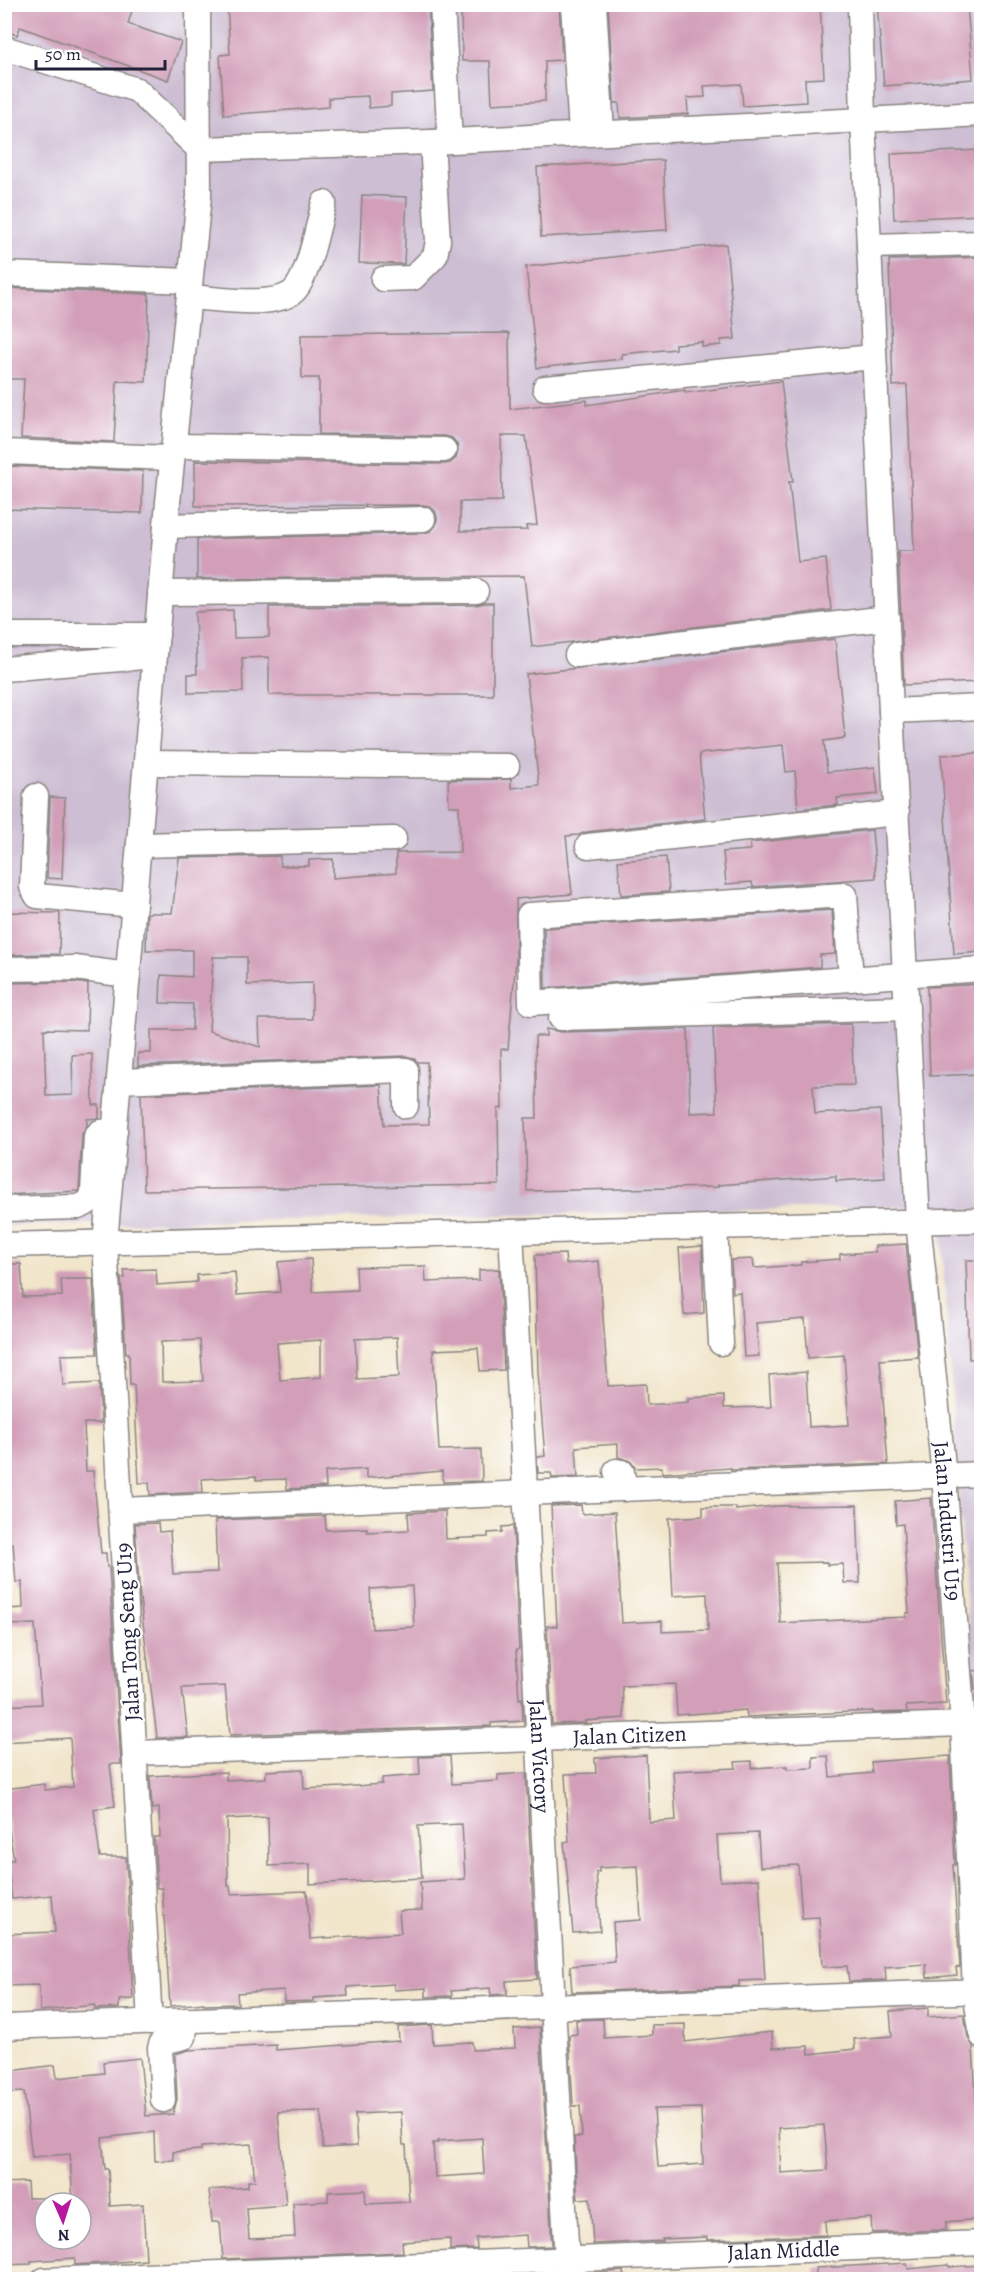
<svg xmlns="http://www.w3.org/2000/svg" width="986" height="2284" font-family="Alegreya,serif">
	<style>
		.industrial { fill: #cdbed3 }
		.building { fill: #d29eb8; fill-rule: evenodd }
		.lines { fill: none; stroke-linecap: round; stroke-linejoin: round }
		.minor-casing { stroke: #8a8482; stroke-width: 27 }
		.minor { stroke: #fff; stroke-width: 24 }
		.labels { text-anchor: middle; dominant-baseline: central; stroke-width: 4.5; stroke-linejoin: round; paint-order: stroke }
		.street-label { font-size: 22px; fill: #22223b; stroke: #fff }
	</style>
	<rect width="100%" height="100%" fill="#fff"/>
	<filter id="ink" filterUnits="userSpaceOnUse"><feTurbulence type="fractalNoise" baseFrequency=".0167" numOctaves="2"/><feDisplacementMap in="SourceGraphic" scale="12" xChannelSelector="R" yChannelSelector="G"/><feConvolveMatrix kernelMatrix="1 2 1 2 8 2 1 2 1" color-interpolation-filters="sRGB"/></filter>
	<filter id="wash" filterUnits="userSpaceOnUse"><feTurbulence type="fractalNoise" baseFrequency=".008" numOctaves="4" result="noise"/><feDisplacementMap in="SourceGraphic" scale="24" xChannelSelector="R" yChannelSelector="G"/><feGaussianBlur stdDeviation="1.35" result="paint"/><feColorMatrix in="noise" values="0 0 0 0 0 0 0 0 0 0 0 0 0 0 0 0 0 1.4 0 .05"/><feComposite in="paint" operator="in"/></filter>
	<g filter="url(#wash)">
		<rect width="100%" height="100%" fill="#f1e5ca"/>
		<path class="industrial" d="M4,5h977v1807l-42,-606 -934,20z"/>
		<g id="blocks">
			<g class="building">
				<path d="M4,4h130l-6,20 53,18 -13,38 -148,-53 -3,8 -13,-4z"/>
				<path d="M227,4h201l5,87 -42,3v12l-22,2 -1,-12 -39,2v9l-105,8 -4,-60 10,-1z"/>
				<path d="M461,4h98l3,56 -17,1v40l-53,3 -2,-43h-28z"/>
				<path d="M608,4h212l4,74 -19,1 1,23 -63,4 -2,-22 -37,2 1,11 -18,1 1,16 -68,4 -1,-15h-5z"/>
				<path d="M877,4h90l6,75 -89,7z"/>
				<path d="M981,150v65l-87,4 -3,-65z"/>
				<path d="M663,160l4,70 -126,7 -4,-70z"/>
				<path d="M362,195l45,2 -3,67 -45,-1z"/>
				<path d="M726,244l9,95 -14,1v5l-19,2v-5l-27,2v5l-53,5v5l-85,9 -11,-101z"/>
				<path d="M981,257v425l-77,3 -6,-134h16l-7,-166 -14,1 -4,-126z"/>
				<path d="M4,288l145,6 -3,88 -29,-1 -3,61 -93,-4 3,-59h-20z"/>
				<path d="M509,333l1,76 77,-9v5l98,-15v3l96,-12 12,101h-4l9,80 28,-3 5,51 -299,37 -8,-71 -327,3v-40l226,-6 8,-2 5,-6 1,-7 -2,-7 -6,-5 -6,-1 -228,1v-45l249,3 6,-1 6,-5 2,-7 -1,-7 -5,-6 -7,-2 -126,-2v-56h-17l-1,-43zM501,436h25l11,89 -11,1 1,4 -67,1v-29l42,-1z"/>
				<path d="M4,466l139,5 -1,42 -138,-4z"/>
				<path d="M484,603h9v92h-224v-38l-27,1 1,34 -55,1v-19h9l-2,-62 38,-2 1,28 35,-1v-30l207,-2z"/>
				<path d="M835,639l10,99 -21,3 3,31 48,-5 3,27 -41,4 1,7 -40,4 -3,-38 -9,1 -3,-27 -84,9 6,65 -119,13 -7,3 -13,1 6,58 -56,5v60l-8,90h-7l1,59 -4,1 1,76 -355,5 -3,-96 240,-9 3,40 45,-1 -2,-62h-9l-5,-4 -7,-2 -268,10v-13h13v-23h41l1,-26 -33,-1 1,-28 31,2v-27h-46l1,-37h25l7,-55 101,-2v10h29v-6l24,-1v19l63,-5v-20l64,-1 -1,-46h-10l-1,-26 63,-1v9l28,-3 -13,-111zM213,957h34v28l65,-2v36h-53l1,28 -51,-16z"/>
				<path d="M981,753v199l-27,2 -13,-199z"/>
				<path d="M50,797l15,1 -3,81 -15,-1z"/>
				<path d="M872,830l4,48 -123,9 -1,-5 -26,2 -3,-32 27,-2v-7z"/>
				<path d="M666,857l3,35 -48,3 -3,-34z"/>
				<path d="M832,910l3,44 -15,1v12l-275,21 -1,-60z"/>
				<path d="M4,912l56,1 -1,41 -55,1z"/>
				<path d="M74,982l14,2 -1,46 -43,-1 2,67 27,-1 -1,-40 20,-1 1,51h6v13l-12,1v6l-5,9 -3,57 -75,4v-212z"/>
				<path d="M981,984v90l-51,2 -3,-89z"/>
				<path d="M851,1024l3,61 -41,1 2,28 65,-4 5,68 -49,3v-5l-118,9v2l-191,4 -2,-73h12l-2,-82h11v-7l15,3 127,-3 2,84 27,-1 -4,-84z"/>
				<path d="M906,1244l12,113 -38,3 8,104 -157,6v-2l-69,5v-6l-26,1 -5,-7 -13,-4v-13l-42,3 2,30 -26,1 -1,-5h-13l-1,-16 8,-1 -7,-83 -3,-118 30,-1 1,10 33,-3 9,125 38,-2 1,21 41,-3v-4l36,-2v12l47,-1 -2,-32 37,-3 3,55 40,-2 -5,-70 -36,3 -3,-39 -49,4 3,33 -15,1 -4,-65 -7,1 -2,-33 22,-1 1,9 47,-3v-3l39,-3v-5l35,-2v-6z"/>
				<path d="M702,1246l2,67 -20,2 -5,-67z"/>
				<path d="M311,1259l2,33 44,-2 -1,-23 69,-1 1,16 53,-2v-10l20,-1 5,101 -24,1 -2,-23 -45,2 6,100 42,-1 1,32 -39,1 -1,-11 -76,7v-9l-41,3 1,15 -39,2 -1,-10 -30,1v-4l-54,3 1,13 -53,3 -1,-12h-10l-5,-98h-4l-1,-32h-3l-5,-75h4l-1,-8 32,-1 1,16 40,-3v-7l38,-3 2,23 43,-3 -2,-30zM397,1337l2,40 -42,2 -2,-40zM200,1340l3,41 -41,1 -1,-40zM321,1340v37l-41,3 -3,-37z"/>
				<path d="M966,1260h15v98l-12,1z"/>
				<path d="M4,1264h17l2,33 39,-1 -1,-17h32l4,75 -36,1 2,30 36,-2 2,40h-17l2,48h7l8,82h5l1,14h2l12,197h-11l5,42 -21,3 6,48h26l7,142 -14,1v8l-24,1 -1,-4 -54,6 -1,-26 -35,1v-52l51,-2 -3,-37 -40,4 -5,-39h7l-10,-58v-13l40,-5 1,6 28,-3 -3,-49 -66,4v-36l37,-2 -6,-80 -27,1 -1,-16 16,-1 -1,-26 -6,1 -3,-40 -9,1z"/>
				<path d="M931,1498l15,206 -40,2 1,6 -34,1v-2l-126,6 -1,-7 -69,5 -2,-31 -53,2 2,32 -39,3 1,2 -34,1 -5,-98h10l-6,-120 30,-1 1,9 33,-2 7,111 40,-2v11l46,-2 -1,-36 -34,2 -4,-78 34,-2v-9h33v3l40,-4 81,-1 3,78h-16l-1,-19 -16,1v-3l-50,1 3,60 126,-6v-4h3l-6,-89 -7,1 -1,-24z"/>
				<path d="M445,1511l1,28 42,-2v-4l14,-1v-5l11,-1 6,123 -3,1 3,49 3,-1 1,23 -32,2v3l-261,9 -5,-49 -43,2 6,49 -31,1 -17,-140 -5,-74 23,-1 1,9 11,-1 3,43 44,-2 -2,-52 110,-4 1,14 41,-2v4l42,-2 -1,-17zM412,1586l2,41 -42,2 -2,-40z"/>
				<path d="M981,1670v20h-6l-2,-19z"/>
				<path d="M646,1755l3,67 27,-2 -3,-49 63,-3 -1,-6 17,-1v7l35,-2v3l26,-1v-11l15,-1 2,21 42,-4 -1,-11 79,-6 5,109h-2l7,102 -4,1 1,7 -30,3 -1,-14 -41,3 1,13 -37,2 -2,-16 -25,1 -3,-50 -17,1 -4,-53 -38,2 -2,-34 -41,2 3,46 39,-2 6,101 -26,1v5l-167,6 -2,-26 45,-4 -2,-40 28,-2 -3,-54 -39,2v4h-3l4,59 -27,2 -9,-91 5,-1 -4,-67 31,-1 -1,-15z"/>
				<path d="M450,1756l2,28 46,-3v-6l28,-2 11,206 -31,2 1,13 -16,1 -1,-7 -39,3 1,5 -26,1v-9l-32,2v-6l-47,3 1,9 -35,2v3l-29,1v-12l-47,3 1,11 -34,1v-2l-34,3 -8,-118h-5l-3,-51h6l-1,-29 -7,1 -2,-33 76,-4v8l40,-2v-7l37,-2 1,20 39,-2 39,-3v-6l38,-3 -1,-18zM268,1817l1,49 41,-2v20l112,-6 -4,-52 44,-2 3,55 -45,3 2,28 -23,1 2,22 -91,6 -3,-48 -76,3 -1,-8h-2l-1,-67z"/>
				<path d="M928,2008v9l36,-3 4,24 5,8 8,131v42l-35,3v8l-74,3 -1,-15 -46,3 1,14 -119,5v-3l-45,2 1,2 -70,3 -3,-46 -12,1 -4,-62h8l-2,-31h-7l-4,-71 8,-1 -1,-14 27,-1 1,19 48,-3v-10l33,-1v18l87,-10 1,16 35,-2 1,8 46,-5 -1,-10 38,-3 -2,-25zM701,2108l2,56 -45,3 -4,-58zM824,2125l4,45 -47,3 -2,-45z"/>
				<path d="M432,2025l1,19 39,-2 1,8 42,-2 -1,-19 26,-2 12,219 -25,1 -1,-12 -50,3 1,11 -27,1v-11l-48,3 1,10 -180,7 -3,-37h-8l-3,-32 39,-3v-6h7l-4,-37 -50,3v3l-28,2 1,8 -19,1 -1,-29 -52,6 3,31h3l2,37 33,-2 3,56 -71,5v-7l-44,3v3l-27,1v-82l23,-1 1,16h17v41h36v-36h-8l-3,-49 -38,3 -8,-65 -20,1v-21l51,-7 2,13 47,-5 -1,-11 37,-4 6,58 27,-2 4,-15 -2,-45 14,-4 87,-5v5l123,-9 -1,-14zM321,2111l2,37 34,-2 -2,-32 46,-2 2,33h3l3,57 -43,2 -1,-14 -37,2v9l-35,2 2,34 -46,2 -2,-31 39,-3 -8,-93zM482,2138l2,36 -49,3 -2,-34h5v-2z"/>
				<path d="M907,2263l1,6 40,-4 1,2 32,-2v15h-165v-12z"/>
				<path d="M623,2271l1,9h-28l-1,-7z"/>
			</g>
		</g>
	</g>
	<g filter="url(#ink)">
		<use href="#blocks" fill-opacity="0" stroke="#8a8482" stroke-width="1.5"/>
		<g class="lines">
			<defs>
				<g id="minor">
					<path d="M442,4l8,137"/>
					<path d="M573,4l8,130"/>
					<path d="M594,4l8,129"/>
					<path id="s1" d="M860,4l3,115 28,592 27,510 26,255 19,248 12,267 7,45"/>
					<path d="M4,48l133,42 62,59 233,-7 550,-28"/>
					<path d="M869,246l113,-3"/>
					<path d="M4,274l186,7"/>
					<path d="M383,279l30,-1 22,-22 3,-15 -6,-99"/>
					<path d="M189,297c25,1 86,12 105,-6 15,-15 24,-67 30,-88"/>
					<path d="M545,388l329,-31"/>
					<path d="M174,446l270,4"/>
					<path d="M4,452l168,6"/>
					<path d="M166,526l257,-7"/>
					<path d="M160,593l316,-2"/>
					<path d="M4,635h153"/>
					<path d="M577,655l310,-37"/>
					<path d="M4,669l151,-13"/>
					<path d="M891,711l91,-4"/>
					<path d="M146,763l361,3"/>
					<path d="M36,796l-4,91 5,9 97,9"/>
					<path d="M139,845l255,-6"/>
					<path d="M588,846l309,-33"/>
					<path d="M4,969l71,-1 53,7"/>
					<path d="M851,979l-6,-84 -316,20 2,88 451,-34"/>
					<path d="M561,1018l346,-10"/>
					<path d="M119,1081l287,-11v36"/>
					<path d="M4,1209l74,-2c9,-3 13,-6 15,-15l3,-56 4,-4 15,-1"/>
					<path d="M715,1227l6,116"/>
					<path id="s2" d="M511,1232l57,1048"/>
					<path d="M4,1245l978,-25"/>
					<path d="M616,1471l6,1 3,17"/>
					<path d="M121,1510l861,-36"/>
					<path id="s3" d="M135,1753l828,-29 19,-2"/>
					<path d="M150,2022l-45,-779 63,-741 31,-306 -1,-192"/>
					<path d="M4,2027l978,-36"/>
					<path d="M163,2100l-3,-52 2,-6 22,-5 2,-17"/>
					<path id="s4" d="M44,2280l938,-37"/>
				</g>
			</defs>
			<use href="#minor" class="minor-casing"/>
			<use href="#minor" class="minor"/>
		</g>
	</g>
	<g class="labels">
		<g class="street-label">
			<text stroke="none"><textPath href="#s1" startOffset="1520">Jalan Industri U19</textPath></text>
			<text transform="translate(128 1632) rotate(-93)">Jalan Tong Seng U19</text>
			<text stroke="none"><textPath href="#s3" startOffset="495">Jalan Citizen</textPath></text>
			<text stroke="none"><textPath href="#s2" startOffset="525">Jalan Victory</textPath></text>
			<text stroke="none"><textPath href="#s4" startOffset="740">Jalan Middle</textPath></text>
		</g>
	</g>
	<rect width="986" height="2284" fill="none" stroke="#fff" stroke-width="24"/>
	<g transform="translate(63 2221) rotate(177)"><circle r="28" fill="#ffffff" stroke="#a7a7b1" stroke-width="1.5"/>
	<path d="M0-4.5L10 22L0 15L-10 22Z" fill="#b5179e"/>
	<text y="-9" font-size="16" font-weight="bold" text-anchor="middle" fill="#22223b">N</text>
	</g>
	<path d="M36 60v9h129v-9" fill="none" stroke="#22223b" stroke-width="3"/>
	<text x="45" y="60" font-size="18" fill="#22223b" stroke="#ffffff" stroke-width="4.5" paint-order="stroke">50 m</text>
</svg>
